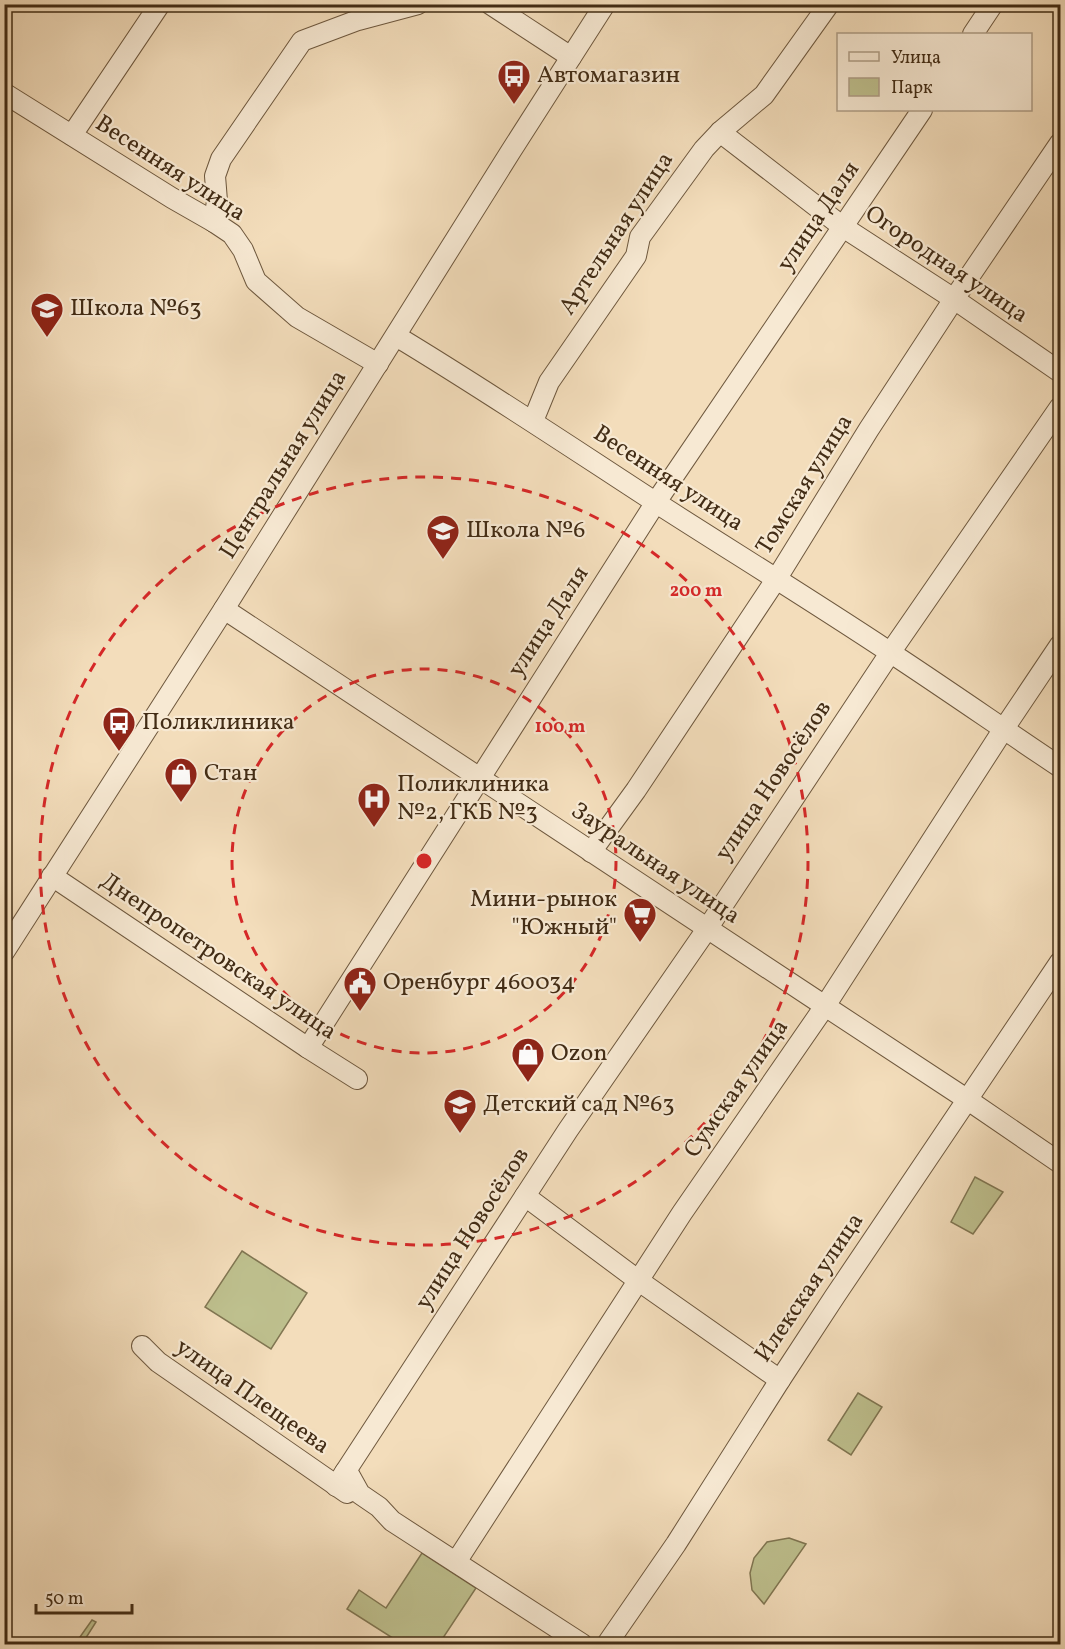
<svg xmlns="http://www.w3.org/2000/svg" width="1065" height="1649" font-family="Vollkorn,serif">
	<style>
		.green { fill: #bec08e; stroke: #807652; stroke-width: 1.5 }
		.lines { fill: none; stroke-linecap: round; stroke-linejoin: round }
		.minor-casing { stroke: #6e583e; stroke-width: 22 }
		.minor { stroke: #f7e9d3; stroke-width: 20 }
		.ring { fill: none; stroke: #d62828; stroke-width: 3; stroke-dasharray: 10 8 }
		.labels { text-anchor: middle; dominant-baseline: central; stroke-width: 4.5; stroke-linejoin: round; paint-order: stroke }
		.poi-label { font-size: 24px; fill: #422c15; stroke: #f7e9d3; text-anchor: start }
		.street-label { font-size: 24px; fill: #422c15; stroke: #f7e9d3 }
		.centre { fill: #d62828; stroke: #f7e9d3; stroke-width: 3 }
		.ring-label { font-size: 18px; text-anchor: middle; font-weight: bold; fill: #d62828; stroke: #f7e9d3; stroke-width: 4.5; stroke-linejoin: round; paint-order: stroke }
	</style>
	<rect width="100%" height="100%" fill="#f3ddbb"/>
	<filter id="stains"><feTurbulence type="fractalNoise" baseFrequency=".00333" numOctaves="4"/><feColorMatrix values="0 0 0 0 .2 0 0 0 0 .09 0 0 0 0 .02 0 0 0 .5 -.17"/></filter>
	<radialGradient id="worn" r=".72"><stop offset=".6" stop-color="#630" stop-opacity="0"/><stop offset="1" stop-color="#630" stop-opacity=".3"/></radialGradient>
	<g class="green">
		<path d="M975,1177l28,15 -30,42 -22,-12z"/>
		<path d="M242,1251l65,42 -36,56 -66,-42z"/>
		<path d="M858,1393l24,14 -31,48 -23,-15z"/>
		<path d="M789,1538l17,6 -42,60 -12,-14 -2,-17 4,-15 13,-16z"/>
		<path d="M422,1553l54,35 -37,56h-37l-55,-35 12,-19 27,18z"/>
		<path d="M92,1620l4,2 -14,22h-7z"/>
	</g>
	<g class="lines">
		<defs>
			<g id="minor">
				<path d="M490,4l81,53"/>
				<path d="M973,34l20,-30"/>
				<path d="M4,93l168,105 42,24 18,12 11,16 13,31 41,36 81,47"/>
				<path d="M720,132l123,95 111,72 106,73"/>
				<path d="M72,135l88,-131"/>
				<path d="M214,222l3,-21 -2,-25 6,-17 81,-118 56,-21 60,-16"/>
				<path d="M396,336c88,53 173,110 259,166 78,50 156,98 233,149 58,38 115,78 172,116"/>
				<path d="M533,421l16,-39 87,-126 4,-19 64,-88 16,-17 44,-37 65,-91"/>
				<path d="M224,609l601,397 143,94 92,63"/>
				<path d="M591,852l45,-62 141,-212 92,-149 85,-130 106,-156"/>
				<path d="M52,876l256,172 49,31"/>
				<path d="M4,952l220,-343 287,-458 94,-147"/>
				<path d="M308,1048l348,-546 266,-392"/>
				<path d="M525,1196l114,85 141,99"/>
				<path d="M142,1346l16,16 189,131"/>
				<path d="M345,1472l5,4 10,18 19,13 13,14 190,123"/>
				<path d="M336,1486l232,-356 139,-201 183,-276 170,-246"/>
				<path d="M456,1562l226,-349 143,-207 178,-276 57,-85"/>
				<path d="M607,1644l69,-100 104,-164 55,-84 225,-334"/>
			</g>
		</defs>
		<use href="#minor" class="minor-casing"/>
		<use href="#minor" class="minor"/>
	</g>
	<g class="ring">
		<circle cx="424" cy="861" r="192"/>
		<circle cx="424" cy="861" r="384"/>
	</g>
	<defs>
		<symbol id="bus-pin" viewBox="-11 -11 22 30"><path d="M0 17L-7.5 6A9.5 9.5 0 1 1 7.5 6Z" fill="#8f2418" stroke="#f7e9d3"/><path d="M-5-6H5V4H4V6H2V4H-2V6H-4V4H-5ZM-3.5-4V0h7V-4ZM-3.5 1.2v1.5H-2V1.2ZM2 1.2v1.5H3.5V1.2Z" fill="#fff"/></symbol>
		<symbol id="school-pin" viewBox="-11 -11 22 30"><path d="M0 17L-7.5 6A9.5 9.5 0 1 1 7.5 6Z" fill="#8f2418" stroke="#f7e9d3"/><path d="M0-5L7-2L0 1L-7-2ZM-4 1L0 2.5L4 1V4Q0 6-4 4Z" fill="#fff"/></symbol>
		<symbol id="shop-pin" viewBox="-11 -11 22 30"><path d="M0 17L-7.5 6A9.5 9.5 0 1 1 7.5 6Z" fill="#8f2418" stroke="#f7e9d3"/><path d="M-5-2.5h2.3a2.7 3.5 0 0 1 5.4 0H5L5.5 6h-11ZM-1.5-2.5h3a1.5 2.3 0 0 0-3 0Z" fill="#fff"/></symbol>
		<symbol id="hospital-pin" viewBox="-11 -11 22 30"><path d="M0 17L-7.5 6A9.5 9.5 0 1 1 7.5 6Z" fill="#8f2418" stroke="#f7e9d3"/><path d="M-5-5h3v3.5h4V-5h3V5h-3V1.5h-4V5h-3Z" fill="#fff"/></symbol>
		<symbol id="supermarket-pin" viewBox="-11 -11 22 30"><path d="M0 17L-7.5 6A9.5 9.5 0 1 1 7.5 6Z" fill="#8f2418" stroke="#f7e9d3"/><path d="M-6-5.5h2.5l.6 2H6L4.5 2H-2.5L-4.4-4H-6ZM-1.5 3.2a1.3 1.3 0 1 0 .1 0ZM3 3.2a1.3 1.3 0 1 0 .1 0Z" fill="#fff"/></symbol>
		<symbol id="civic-pin" viewBox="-11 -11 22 30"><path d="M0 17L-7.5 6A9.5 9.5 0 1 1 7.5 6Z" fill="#8f2418" stroke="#f7e9d3"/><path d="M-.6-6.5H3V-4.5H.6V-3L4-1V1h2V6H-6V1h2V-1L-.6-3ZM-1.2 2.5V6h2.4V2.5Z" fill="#fff"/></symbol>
	</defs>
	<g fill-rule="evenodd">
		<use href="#bus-pin" x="495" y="57" width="38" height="52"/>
		<use href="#school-pin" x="28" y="290" width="38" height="52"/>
		<use href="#school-pin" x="424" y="512" width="38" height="52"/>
		<use href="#bus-pin" x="100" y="704" width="38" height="52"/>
		<use href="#shop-pin" x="162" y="755" width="38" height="52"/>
		<use href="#hospital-pin" x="355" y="780" width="38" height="52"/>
		<use href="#supermarket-pin" x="621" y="895" width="38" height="52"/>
		<use href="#civic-pin" x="341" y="964" width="38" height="52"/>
		<use href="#shop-pin" x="509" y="1035" width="38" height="52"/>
		<use href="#school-pin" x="441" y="1086" width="38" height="52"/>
	</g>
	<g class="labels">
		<g class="poi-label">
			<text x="537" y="76">Автомагазин</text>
			<text x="70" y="309">Школа №63</text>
			<text x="466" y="531">Школа №6</text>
			<text x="142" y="723">Поликлиника</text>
			<text x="204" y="774">Стан</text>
			<text x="397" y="785">Поликлиника<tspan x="397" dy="28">№2, ГКБ №3</tspan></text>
			<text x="617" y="900" text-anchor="end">Мини-рынок<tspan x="617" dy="28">"Южный"</tspan></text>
			<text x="383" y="983">Оренбург 460034</text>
			<text x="551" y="1054">Ozon</text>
			<text x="483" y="1105">Детский сад №63</text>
		</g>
		<g class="street-label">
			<text transform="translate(170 169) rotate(33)">Весенняя улица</text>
			<text transform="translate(819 217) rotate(-56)">улица Даля</text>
			<text transform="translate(617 234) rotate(-57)">Артельная улица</text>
			<text transform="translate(946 265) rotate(34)">Огородная улица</text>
			<text transform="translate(284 465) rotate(-58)">Центральная улица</text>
			<text transform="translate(668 479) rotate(33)">Весенняя улица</text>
			<text transform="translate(805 485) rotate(-58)">Томская улица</text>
			<text transform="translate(549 622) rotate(-57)">улица Даля</text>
			<text transform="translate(774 781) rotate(-56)">улица Новосёлов</text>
			<text transform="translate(655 864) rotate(34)">Зауральная улица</text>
			<text transform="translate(218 957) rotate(34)">Днепропетровская улица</text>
			<text transform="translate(737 1089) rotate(-55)">Сумская улица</text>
			<text transform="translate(473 1229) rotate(-57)">улица Новосёлов</text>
			<text transform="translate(810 1288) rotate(-56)">Илекская улица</text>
			<text transform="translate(252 1397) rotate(35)">улица Плещеева</text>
		</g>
	</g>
	<circle cx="424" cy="861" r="9" class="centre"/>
	<g class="ring-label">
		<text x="696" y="596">200 m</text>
		<text x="560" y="732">100 m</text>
	</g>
	<rect width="1065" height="1649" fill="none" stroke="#f3ddbb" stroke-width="24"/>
	<rect x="6" y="6" width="1053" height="1637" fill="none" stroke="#422c15" stroke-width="3"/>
	<rect x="12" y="12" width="1041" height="1625" fill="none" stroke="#422c15" stroke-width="1.5"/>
	<rect x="837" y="33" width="195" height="78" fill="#f7e9d3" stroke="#af9d87" stroke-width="1.5"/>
	<rect x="849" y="52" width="30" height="9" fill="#f7e9d3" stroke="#af9d87" stroke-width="1.5"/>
	<text x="891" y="63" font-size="18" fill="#422c15">Улица</text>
	<rect x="849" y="78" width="30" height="18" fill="#bec08e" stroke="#af9d87" stroke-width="1.5"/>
	<text x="891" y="93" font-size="18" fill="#422c15">Парк</text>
	<path d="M36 1604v9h96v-9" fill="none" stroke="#422c15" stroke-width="3"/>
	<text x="45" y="1604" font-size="18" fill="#422c15" stroke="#f7e9d3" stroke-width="4.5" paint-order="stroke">50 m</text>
	<rect width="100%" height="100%" filter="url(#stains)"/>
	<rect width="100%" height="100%" fill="url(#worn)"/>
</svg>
